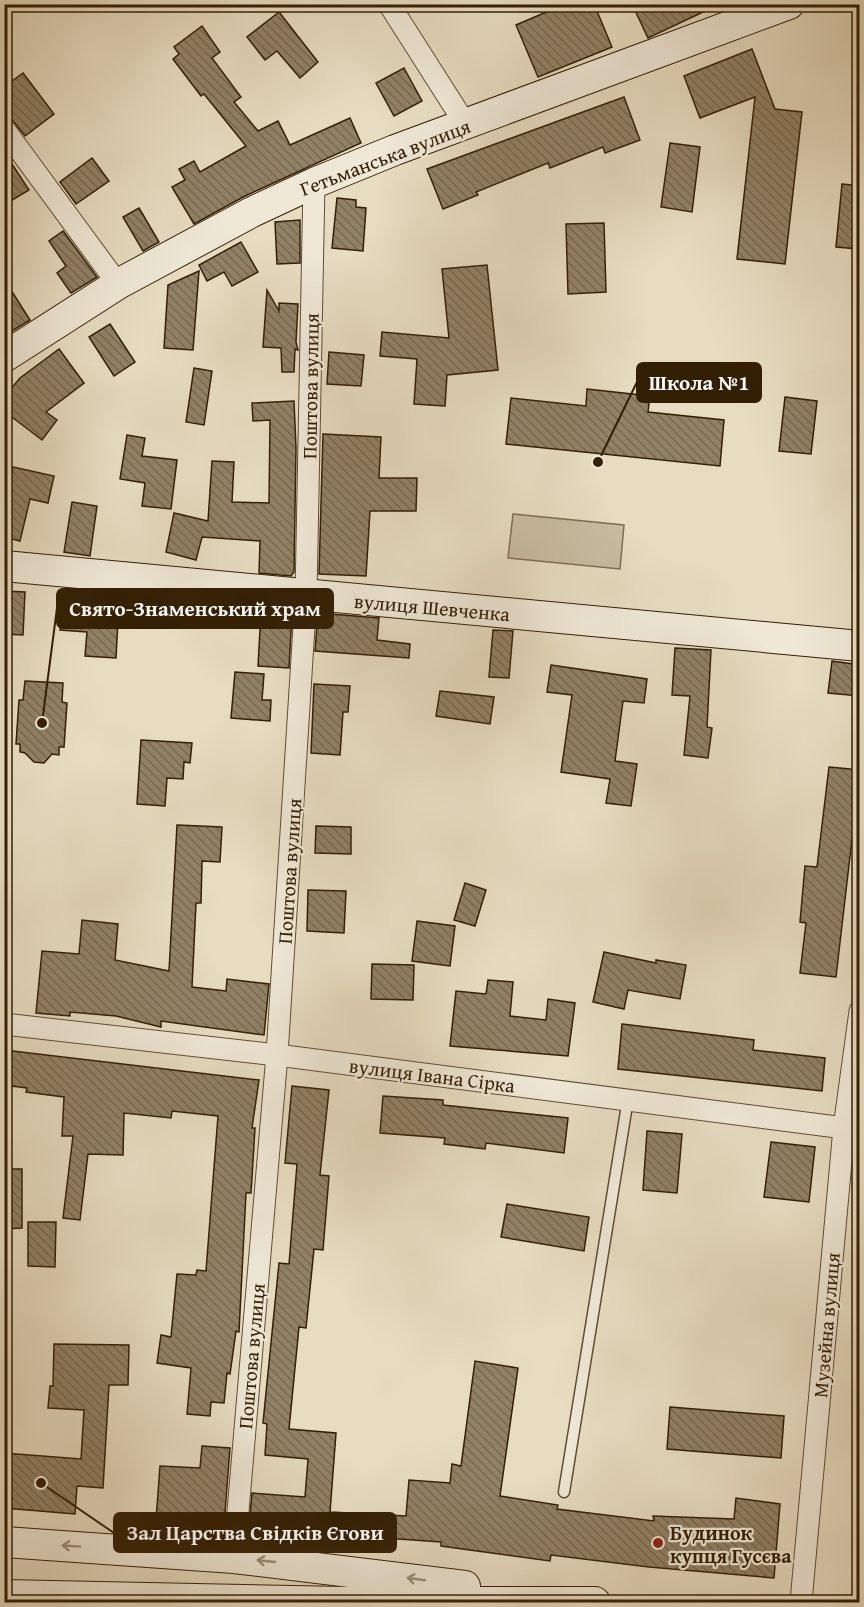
<svg xmlns="http://www.w3.org/2000/svg" width="864" height="1607" font-family="'Gentium Book Plus',serif">
	<style>
		.garden { fill: #c8bca1; stroke: #7e6e52; stroke-width: 1.5 }
		.building { fill: url(#building-back-hatch); stroke: #331f04; stroke-width: 1.5 }
		.lines { fill: none; stroke-linecap: round; stroke-linejoin: round }
		.lane-casing { stroke: #604e33; stroke-width: 13 }
		.street-casing { stroke: #604e33; stroke-width: 23 }
		.secondary-casing { stroke: #331f04; stroke-width: 32 }
		.lane { stroke: #efe8d7; stroke-width: 10 }
		.street { stroke: #efe8d7; stroke-width: 21 }
		.secondary { stroke: #efe8d7; stroke-width: 30 }
		.oneway { stroke: #9a8e78 }
		.poi-dot { fill: #8f2418; stroke: #efe8d7; stroke-width: 2 }
		.labels { text-anchor: middle; dominant-baseline: central; stroke-width: 4.5; stroke-linejoin: round; paint-order: stroke }
		.street-label { font-size: 20px; fill: #331f04; stroke: #efe8d7 }
		.poi-label { font-size: 20px; font-weight: bold; fill: #331f04; stroke: #efe8d7; text-anchor: start }
		.leader { fill: none; stroke: #331f04; stroke-width: 2 }
		.callout-dot { fill: #331f04; stroke: #efe8d7; stroke-width: 2 }
		.callout { fill: #331f04; stroke: #331f04; stroke-width: 2 }
		.callout-label { font-size: 21px; text-anchor: middle; font-weight: bold; fill: #fff }
	</style>
	<defs>
		<pattern id="building-back-hatch" width="6" height="6" patternUnits="userSpaceOnUse" patternTransform="scale(1.5)"><rect width="6" height="6" fill="#918166"/><path d="M-1 5l2 2M0 0l6 6M5-1l2 2" fill="none" stroke="#776952"/></pattern>
	</defs>
	<rect width="100%" height="100%" fill="#e7dcc1"/>
	<filter id="stains"><feTurbulence type="fractalNoise" baseFrequency=".00333" numOctaves="4"/><feColorMatrix values="0 0 0 0 .2 0 0 0 0 .09 0 0 0 0 .02 0 0 0 .5 -.17"/></filter>
	<radialGradient id="worn" r=".72"><stop offset=".6" stop-color="#630" stop-opacity="0"/><stop offset="1" stop-color="#630" stop-opacity=".3"/></radialGradient>
	<path class="garden" d="M513,514l111,11 -4,44 -112,-11z"/>
	<g class="building">
		<path d="M565,4h29l18,43 -74,30 -22,-52z"/>
		<path d="M632,4h88l-72,34z"/>
		<path d="M279,12l39,50 -18,16 -23,-27 -12,9 -18,-23z"/>
		<path d="M202,26l18,26 -8,6 29,39 -7,5 24,29 20,-10 12,24 60,-27 11,25 -116,53 -51,28 -22,-37 13,-7 -6,-11 15,-8 6,11 46,-26 -42,-52 -3,2 -28,-37 6,-5 -5,-7z"/>
		<path d="M752,49l23,60 27,3 -17,152 -48,-5 18,-162 -55,21 -16,-42z"/>
		<path d="M404,68l18,33 -28,15 -18,-33z"/>
		<path d="M23,73l31,41 -29,22 -21,-26v-23z"/>
		<path d="M624,97l16,43 -35,13 -2,-6 -53,21 -2,-5 -72,29 2,3 -35,14 -16,-40z"/>
		<path d="M670,143l30,4 -8,65 -31,-5z"/>
		<path d="M4,152l25,38 -25,15z"/>
		<path d="M92,158l17,23 -33,23 -16,-22z"/>
		<path d="M842,184l18,2 -2,63 -22,-2z"/>
		<path d="M337,198l19,2v7l10,1 -3,43 -31,-3z"/>
		<path d="M139,208l20,34 -16,9 -20,-34z"/>
		<path d="M300,220v43l-23,1 -2,-42z"/>
		<path d="M604,223l2,69 -38,2 -2,-70z"/>
		<path d="M63,231l34,46 -26,16 -14,-20 9,-7 -17,-25z"/>
		<path d="M241,242l17,30 -26,14 -8,-14 -17,9 -8,-16z"/>
		<path d="M487,265l11,105 -51,5 -2,31 -31,-2 3,-45 -37,-3 2,-24 67,6 -7,-69z"/>
		<path d="M199,271l-6,79 -29,-2 4,-63z"/>
		<path d="M4,279l26,41 -26,16z"/>
		<path d="M267,290l12,21v-8l19,1 -2,38 2,8 -3,-1 -1,23h-12l-1,-24 -18,-1z"/>
		<path d="M110,324l25,38 -21,14 -25,-39z"/>
		<path d="M59,349l25,34 -38,29 11,8 -15,20 -38,-29v-14l16,-19z"/>
		<path d="M329,352l35,3 -3,31 -34,-2z"/>
		<path d="M194,368l18,3 -8,54 -18,-3z"/>
		<path d="M587,389l63,7 -2,16 76,8 -4,46 -214,-22 5,-46 75,8z"/>
		<path d="M785,397l32,4 -6,53 -32,-3z"/>
		<path d="M294,401l2,47 -2,124 -3,4 -32,-3 1,-32 -58,-4 -6,23 -30,-8 8,-39 34,8 4,-60 22,1 -2,40 37,1 1,-83 -17,1 -1,-18z"/>
		<path d="M323,434l58,3 -2,41h38l-1,33h-46l-4,65 -47,-2z"/>
		<path d="M127,435l18,3 -3,18 35,4 -6,49 -29,-3 3,-23 -25,-4z"/>
		<path d="M13,467l41,9 -6,27 -18,-4 -10,42 -16,-4v-33z"/>
		<path d="M72,502l25,4 -7,50 -26,-4z"/>
		<path d="M4,591l21,1 -2,43 -19,-1z"/>
		<path d="M62,599l57,3 -3,56 -31,-2 2,-24 -27,-2z"/>
		<path d="M261,612l31,2 -3,54 -31,-2z"/>
		<path d="M318,613l61,5 -2,22 33,4 -1,14 -94,-7z"/>
		<path d="M493,630l20,1 -4,47 -20,-1z"/>
		<path d="M675,648l36,2 -4,77 5,1 -4,30 -24,-3 6,-59 -18,-1z"/>
		<path d="M832,661l28,4v31l-32,-3z"/>
		<path d="M551,665l96,14 -3,24 -21,-2 -8,60 22,3 -6,42 -25,-3 4,-24 -49,-7 11,-77 -25,-3z"/>
		<path d="M235,672l29,2 -2,26h9l-1,21 -39,-3z"/>
		<path d="M25,681l38,2 -1,19 5,1 -3,44h-5v8l-7,-1 -8,9 -10,-1 -9,-9 -5,-1v-8h-4l3,-44h4z"/>
		<path d="M314,684l36,2 -2,26h-5l-3,43 -29,-2z"/>
		<path d="M440,691l54,6 -4,27 -54,-8z"/>
		<path d="M141,740l51,3 -2,20 -6,-1 -1,17 -16,-1 -2,28 -28,-2z"/>
		<path d="M829,767l31,3 -24,207 -36,-4 6,-50 -6,-1 5,-56 12,1z"/>
		<path d="M177,825l45,2 -2,35 -18,-1 -1,42h-5l-4,84 34,4 1,-12 42,5 -5,51 -103,-14v6l-45,-11 -46,-4v4l-34,-3 6,-62 37,3 3,-34 36,4 -3,36 54,11z"/>
		<path d="M316,826l35,1v27l-36,-1z"/>
		<path d="M465,883l21,7 -11,36 -21,-6z"/>
		<path d="M308,890l38,1 -2,42 -37,-2z"/>
		<path d="M417,921l38,5 -5,40 -38,-5z"/>
		<path d="M604,952l52,11v-3l30,5 -6,34 -52,-9 -4,19 -31,-7z"/>
		<path d="M372,964l42,1 -1,35 -42,-1z"/>
		<path d="M488,980l25,2 -3,34 36,4 2,-21 27,4 -7,53 -118,-10 6,-55 30,3z"/>
		<path d="M622,1024l132,16 -1,10 72,8 -3,33 -204,-22z"/>
		<path d="M4,1050l255,30 -7,48h3l-4,65h-5l-7,139 -3,-1 -6,43 -3,-1 -3,30 -13,-1 -1,14 -23,-2 4,-46 -34,-5 4,-28 10,2 6,-63 19,1 1,-5 9,1 12,-155 -46,-5 -1,7 -47,-5 -1,42 -35,-1 -8,66 -17,-2 10,-82h-11l2,-39 -38,-5 1,-4 -23,-3z"/>
		<path d="M292,1086l37,4 -9,85 9,1 -6,74 -9,-1 -8,79 -7,-1 -10,102 47,4 -6,79 76,4 3,-36 41,3 2,-19 9,2 14,-105 43,7 -18,128 58,9 -1,4 97,12 -1,-5 81,3 2,-21 44,6 -6,74 -125,-11 -98,-12 -1,6 -109,-15v-4l-113,-8v2l-73,-6v-3h-6l3,-34 53,4 3,-38 -43,-4 2,-31 -4,-1 16,-160 10,1 8,-100 -12,-1z"/>
		<path d="M383,1096l60,4v5l125,13 -4,35 -78,-10 -1,6 -41,-5 1,-6 -65,-5z"/>
		<path d="M647,1131l35,3 -5,59 -34,-3z"/>
		<path d="M771,1142l44,5 -6,55 -45,-5z"/>
		<path d="M4,1169h18v59l-18,1z"/>
		<path d="M507,1204l82,13 -5,34 -83,-14z"/>
		<path d="M28,1222h28l-1,45 -27,-1z"/>
		<path d="M54,1344l75,1 -1,40h-19l-6,103 -26,-2 -2,28 -71,-6v-55l77,6 3,-49 -36,-2 2,-22h3z"/>
		<path d="M670,1407l114,9 -3,42 -114,-9z"/>
		<path d="M202,1446l28,2 -6,77 -68,-5 4,-54 40,2z"/>
	</g>
	<g class="lines">
		<defs>
			<path id="lane" d="M564,1492l64,-393"/>
			<g id="street">
				<path d="M389,4l77,121"/>
				<path d="M4,129l114,155"/>
				<path d="M4,1024l273,31 583,75"/>
				<path d="M234,1558l43,-503 29,-460 8,-412"/>
				<path d="M801,1602l43,-474 16,-117"/>
			</g>
			<g id="secondary">
				<path d="M4,357l114,-73 134,-72 62,-29 81,-33 394,-146"/>
				<path d="M4,566l856,80"/>
				<path d="M4,1542l230,16 231,28"/>
				<path d="M4,1595l340,7h251"/>
			</g>
		</defs>
		<use href="#lane" class="lane-casing"/>
		<use href="#street" class="street-casing"/>
		<use href="#secondary" class="secondary-casing"/>
		<use href="#lane" class="lane"/>
		<use href="#street" class="street"/>
		<use href="#secondary" class="secondary"/>
	</g>
	<defs><path id="oneway-shaft" d="M-6 0H5M1.5-3L5.5 0L1.5 3" fill="none" stroke-width="1.6" stroke-linecap="round" stroke-linejoin="round" transform="scale(1.5)"/></defs>
	<g class="oneway">
		<use href="#oneway-shaft" transform="translate(71 1546) rotate(-176)"/>
		<use href="#oneway-shaft" transform="translate(266 1561) rotate(-174)"/>
		<use href="#oneway-shaft" transform="translate(416 1579) rotate(-172)"/>
	</g>
	<circle class="poi-dot" cx="658" cy="1543" r="6"/>
	<g class="labels">
		<g class="street-label">
			<text transform="translate(385 157) rotate(-21)">Гетьманська вулиця</text>
			<text transform="translate(310 386) rotate(-89)">Поштова вулиця</text>
			<text transform="translate(432 607) rotate(5)">вулиця Шевченка</text>
			<text transform="translate(289 871) rotate(-86)">Поштова вулиця</text>
			<text transform="translate(432 1075) rotate(7)">вулиця Івана Сірка</text>
			<text transform="translate(826 1325) rotate(-85)">Музейна вулиця</text>
			<text transform="translate(251 1356) rotate(-85)">Поштова вулиця</text>
		</g>
		<g class="poi-label">
			<text x="670" y="1532">Будинок<tspan x="670" dy="23">купця Гусєва</tspan></text>
		</g>
	</g>
	<path class="leader" d="M598 462L637 382M42 723L57 608M41 1483L114 1533"/>
	<g class="callout-dot">
		<circle cx="598" cy="462" r="6"/>
		<circle cx="42" cy="723" r="6"/>
		<circle cx="41" cy="1483" r="6"/>
	</g>
	<g class="callout">
		<rect x="637" y="363" width="124" height="39" rx="6"/>
		<rect x="57" y="589" width="276" height="39" rx="6"/>
		<rect x="114" y="1513" width="282" height="39" rx="6"/>
	</g>
	<g class="callout-label">
		<text x="699" y="390">Школа №1</text>
		<text x="195" y="616">Свято-Знаменський храм</text>
		<text x="255" y="1540">Зал Царства Свідків Єгови</text>
	</g>
	<rect width="864" height="1607" fill="none" stroke="#e7dcc1" stroke-width="24"/>
	<rect x="6" y="6" width="852" height="1595" fill="none" stroke="#331f04" stroke-width="3"/>
	<rect x="12" y="12" width="840" height="1583" fill="none" stroke="#331f04" stroke-width="1.5"/>
	<rect width="100%" height="100%" filter="url(#stains)"/>
	<rect width="100%" height="100%" fill="url(#worn)"/>
</svg>
